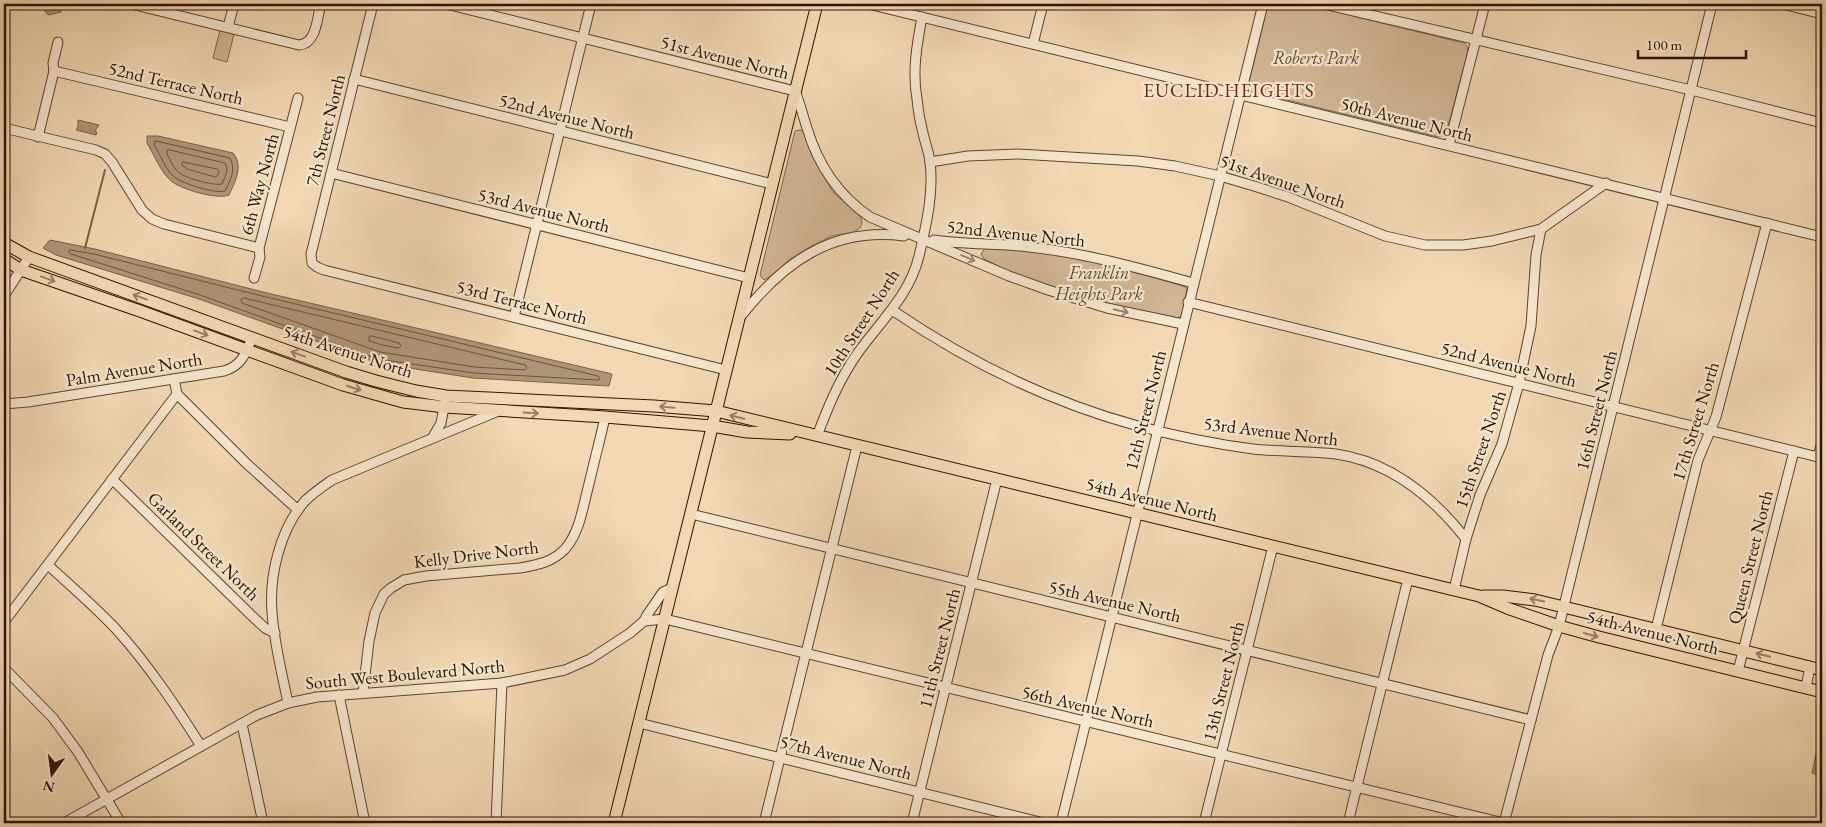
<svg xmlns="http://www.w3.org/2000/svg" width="1826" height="827" font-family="'EB Garamond',serif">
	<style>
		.green { fill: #d0b695; stroke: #7e644c }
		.water { fill: #ae9477; stroke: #7a6048 }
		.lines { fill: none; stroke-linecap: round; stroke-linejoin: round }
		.shore { stroke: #6d523c; stroke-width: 1 }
		.stream { stroke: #7a6048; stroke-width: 2 }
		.minor-casing { stroke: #5d432e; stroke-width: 11 }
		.major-casing { stroke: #2c1102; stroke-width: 13 }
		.minor { stroke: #f6e6ce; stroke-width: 9 }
		.major { stroke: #f1d8b3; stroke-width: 11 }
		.oneway { stroke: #9b8672 }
		.oneway2 { stroke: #987e63 }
		.labels { text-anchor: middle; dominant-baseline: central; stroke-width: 4.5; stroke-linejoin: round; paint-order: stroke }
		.street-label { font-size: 18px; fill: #2c1102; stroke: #f6e6ce }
		.park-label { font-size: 18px; font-style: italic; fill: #654b35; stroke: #f6e6ce }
		.neighbourhood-label { font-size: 19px; letter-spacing: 1px; fill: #7a1f14; stroke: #f6e6ce }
	</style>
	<rect width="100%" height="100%" fill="#f1d8b3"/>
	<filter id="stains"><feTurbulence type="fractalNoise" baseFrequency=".004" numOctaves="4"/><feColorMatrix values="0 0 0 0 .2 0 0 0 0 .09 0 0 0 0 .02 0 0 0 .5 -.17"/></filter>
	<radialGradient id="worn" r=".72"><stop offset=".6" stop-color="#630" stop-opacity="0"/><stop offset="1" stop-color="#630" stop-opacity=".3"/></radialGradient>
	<g class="green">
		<path d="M1268,4h35l161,39 3,3 1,5 -22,83 -8,3 -188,-46 -2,-4 1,-5z"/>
		<path d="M220,30l14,4 -7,28 -14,-4z"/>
		<path d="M800,130l3,1 13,32 17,29 25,22c5,5 6,12 -1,16 -7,5 -19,3 -27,7 -13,6 -26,13 -38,21 -7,5 -21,19 -28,22l-2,-2 -2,-3 35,-144z"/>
		<path d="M985,248c66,-1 135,20 198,38l4,2 -5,27 -4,3h-3l-79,-17 -77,-25 -35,-17 -3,-5z"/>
	</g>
	<g class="water">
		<path d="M40,4h20l1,8 -13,3z"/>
		<path d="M78,120l21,5 -4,6 2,1 -1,3 -20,-5 2,-3z"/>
		<path d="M147,136h11l75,17c11,13 2,29 -4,42 -12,5 -50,-6 -59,-15 -9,-8 -17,-27 -23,-37z"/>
		<path d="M50,240l45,9 168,43 349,82 -3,12 -136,-8 -96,-15 -178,-64 -143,-44 -13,-7z"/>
		<path d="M1816,754l6,2v20l-10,-3z"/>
	</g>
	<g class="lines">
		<g class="shore">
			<path d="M156,141l74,17c6,12 1,21 -5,33 -10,3 -45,-8 -52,-15 -8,-8 -13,-22 -19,-31z"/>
			<path d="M170,150l55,13c4,8 0,14 -3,21 -8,2 -39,-6 -45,-13 -4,-4 -7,-12 -10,-17v-3z"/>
			<path d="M183,162l34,7 2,3 -2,4 -2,1 -28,-8 -5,-4z"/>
			<path d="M70,250l24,4 168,42 336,80 2,3 -2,1 -124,-7 -96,-14 -178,-64 -129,-41 -2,-2z"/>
			<path d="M244,298l281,67 2,3 -2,2 -51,-3 -94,-15 -138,-49 -1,-3z"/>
			<path d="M372,336l27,7 2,3 -3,2 -16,-3 -13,-4v-4z"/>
		</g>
		<path class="stream" d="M85,248l20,-78"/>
		<defs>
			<g id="minor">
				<path d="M131,4l168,41c18,-1 18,-28 22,-41"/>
				<path d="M373,4l-62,250 1,9 5,4 7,3 402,100"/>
				<path d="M446,4l349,87c5,12 8,25 12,37 11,37 31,67 63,89l139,59 39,14 59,18 76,16"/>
				<path d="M868,4l954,233"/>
				<path d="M1324,4l367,86 131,33"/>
				<path d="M1782,4l40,10"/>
				<path d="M228,27l6,-23"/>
				<path d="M1033,44l10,-40"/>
				<path d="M54,71l236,56"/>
				<path d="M354,79l418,105"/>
				<path d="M4,128l92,22 9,4 7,8 30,48 10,9 12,5 95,24"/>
				<path d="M38,137l16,-66 -1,-8 5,-21"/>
				<path d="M1449,145l36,-141"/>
				<path d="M930,162l38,-6 50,-2 120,7 37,5 45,10 34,10 34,11 97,39 40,9h38l29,-4 49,-12 65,-46"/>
				<path d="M331,173l418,105"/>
				<path d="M934,240c32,5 64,3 95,7 56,6 110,21 164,36"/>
				<path d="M254,278l6,-21 -1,-9 39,-150"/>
				<path d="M4,296l25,-39"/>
				<path d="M1188,302l634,156"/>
				<path d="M892,310c76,52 158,92 246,116 38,10 76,18 115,23 28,3 56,2 83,5 55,8 97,43 130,85"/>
				<path d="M741,316c43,-54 91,-89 163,-80"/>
				<path d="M514,317l77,-313"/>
				<path d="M174,379l3,15 70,70 51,46"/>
				<path d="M4,404l24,-2 196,-31c17,-5 22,-17 28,-34"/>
				<path d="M817,436c11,-29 22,-56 40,-82 22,-31 53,-59 62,-98 7,-30 15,-63 11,-94 -1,-10 -5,-19 -7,-29 -3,-11 -5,-23 -6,-34 -5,-28 0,-55 5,-82"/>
				<path d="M433,437l8,-14 4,-21"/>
				<path d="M1818,457l4,-15"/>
				<path d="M112,479l139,136 14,13 10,5"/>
				<path d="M691,514c279,71 560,136 840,206"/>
				<path d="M48,565c23,21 46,41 67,63 33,36 60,77 86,118"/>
				<path d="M1454,590l12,-51 14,-44 22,-51 17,-61 12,-57 5,-71 5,-26"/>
				<path d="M644,621l21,-2 839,204"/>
				<path d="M4,622l173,-228"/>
				<path d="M1656,629l42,-169 18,-43 51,-194"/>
				<path d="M4,668l49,50 25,34 43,71"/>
				<path d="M1738,671l56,-220"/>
				<path d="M1806,687l4,-20"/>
				<path d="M363,693l6,-52 6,-28 9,-19 7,-6 13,-8 22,-4 94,-8c17,-3 33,-6 45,-19 15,-17 18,-43 24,-65 5,-22 11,-44 16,-67"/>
				<path d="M339,695l26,128"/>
				<path d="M288,703c-6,-30 -14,-60 -16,-91 -3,-36 8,-83 33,-111 8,-8 17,-14 27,-21l164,-68"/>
				<path d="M639,723l405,100"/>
				<path d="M242,724l21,99"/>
				<path d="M64,823l193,-108 31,-12 29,-6 185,-14 63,-13 25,-11 40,-26 14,-12 3,-6 16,-23 9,-4"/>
				<path d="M496,823l6,-140"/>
				<path d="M764,823l93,-377"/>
				<path d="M912,823l85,-344"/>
				<path d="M1061,823l202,-819"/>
				<path d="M1204,823l69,-277"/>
				<path d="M1348,823l60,-244"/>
				<path d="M1504,823l44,-168 11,-29 153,-622"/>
			</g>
			<g id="major">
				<path d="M4,243l25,14 317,115 30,9 40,10 30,5 208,10 62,5 738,179 25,6 28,12 52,18 40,11 223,55"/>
				<path d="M4,259l17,11 119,41 203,74 60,17 42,5 160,10 107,9 35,6 43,2"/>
				<path d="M1483,596h20l32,4 287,70"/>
				<path d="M614,823l203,-819"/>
			</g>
		</defs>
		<use href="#minor" class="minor-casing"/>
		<use href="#major" class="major-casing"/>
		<use href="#minor" class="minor"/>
		<use href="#major" class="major"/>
	</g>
	<defs><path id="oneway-shaft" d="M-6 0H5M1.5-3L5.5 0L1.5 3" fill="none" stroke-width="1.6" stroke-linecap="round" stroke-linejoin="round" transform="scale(1.25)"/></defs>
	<g class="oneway">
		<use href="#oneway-shaft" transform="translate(968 258) rotate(23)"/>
		<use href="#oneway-shaft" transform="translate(1121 311) rotate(13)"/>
	</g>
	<g class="oneway2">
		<use href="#oneway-shaft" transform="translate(48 279) rotate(20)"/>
		<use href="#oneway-shaft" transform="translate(140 297) rotate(-160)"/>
		<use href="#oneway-shaft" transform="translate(201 333) rotate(20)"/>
		<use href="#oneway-shaft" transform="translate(298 354) rotate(-160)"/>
		<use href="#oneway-shaft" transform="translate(354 388) rotate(18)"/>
		<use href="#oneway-shaft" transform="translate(667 407) rotate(-175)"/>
		<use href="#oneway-shaft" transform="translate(531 413) rotate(3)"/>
		<use href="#oneway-shaft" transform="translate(737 417) rotate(-166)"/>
		<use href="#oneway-shaft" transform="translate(1537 600) rotate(-168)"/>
		<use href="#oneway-shaft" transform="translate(1591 635) rotate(16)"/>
		<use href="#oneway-shaft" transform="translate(1763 655) rotate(-166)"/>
	</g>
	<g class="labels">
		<g class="street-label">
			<text transform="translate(725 57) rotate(14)">51st Avenue North</text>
			<text transform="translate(176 83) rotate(13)">52nd Terrace North</text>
			<text transform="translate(567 116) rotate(14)">52nd Avenue North</text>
			<text transform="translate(1407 119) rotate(14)">50th Avenue North</text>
			<text transform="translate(325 130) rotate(-76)">7th Street North</text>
			<text transform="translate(1283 181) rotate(19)">51st Avenue North</text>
			<text transform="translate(259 184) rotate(-75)">6th Way North</text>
			<text transform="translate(544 210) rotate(14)">53rd Avenue North</text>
			<text transform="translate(1016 233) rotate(6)">52nd Avenue North</text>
			<text transform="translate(522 302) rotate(14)">53rd Terrace North</text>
			<text transform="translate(861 322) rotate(-57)">10th Street North</text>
			<text transform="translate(348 351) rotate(18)">54th Avenue North</text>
			<text transform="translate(1509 364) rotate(14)">52nd Avenue North</text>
			<text transform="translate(134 369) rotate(-9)">Palm Avenue North</text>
			<text transform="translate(1145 410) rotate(-76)">12th Street North</text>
			<text transform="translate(1596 410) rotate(-76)">16th Street North</text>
			<text transform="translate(1695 421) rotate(-73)">17th Street North</text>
			<text transform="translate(1271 431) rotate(7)">53rd Avenue North</text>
			<text transform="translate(1480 449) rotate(-71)">15th Street North</text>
			<text transform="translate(1152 499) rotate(14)">54th Avenue North</text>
			<text transform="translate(204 546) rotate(44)">Garland Street North</text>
			<text transform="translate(476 554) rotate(-7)">Kelly Drive North</text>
			<text transform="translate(1750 557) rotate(-76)">Queen Street North</text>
			<text transform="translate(1115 601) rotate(13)">55th Avenue North</text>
			<text transform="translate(1653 632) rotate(14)">54th Avenue North</text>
			<text transform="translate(939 648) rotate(-76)">11th Street North</text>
			<text transform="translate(405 674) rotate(-5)">South West Boulevard North</text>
			<text transform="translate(1223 681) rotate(-76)">13th Street North</text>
			<text transform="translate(1088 706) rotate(13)">56th Avenue North</text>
			<text transform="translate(846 757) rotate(14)">57th Avenue North</text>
		</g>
		<g class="park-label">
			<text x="1316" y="57">Roberts Park</text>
			<text x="1099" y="272">Franklin<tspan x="1099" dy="21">Heights Park</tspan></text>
		</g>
		<g class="neighbourhood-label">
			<text x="1229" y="90">EUCLID HEIGHTS</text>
		</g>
	</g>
	<rect width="1826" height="827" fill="none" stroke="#f1d8b3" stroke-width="20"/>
	<rect x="5" y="5" width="1816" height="817" fill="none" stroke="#2c1102" stroke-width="2.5"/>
	<rect x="10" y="10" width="1806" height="807" fill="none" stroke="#2c1102"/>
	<g transform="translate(52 774) rotate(194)" stroke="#f6e6ce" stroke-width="4" paint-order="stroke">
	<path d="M0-4L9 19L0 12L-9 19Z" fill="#2c1102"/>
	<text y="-8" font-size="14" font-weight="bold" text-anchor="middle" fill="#2c1102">N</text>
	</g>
	<path d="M1638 50v8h108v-8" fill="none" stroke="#2c1102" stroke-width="2.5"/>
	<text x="1646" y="50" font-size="15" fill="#2c1102" stroke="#f6e6ce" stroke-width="4" paint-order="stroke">100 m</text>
	<rect width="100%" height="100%" filter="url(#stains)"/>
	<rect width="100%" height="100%" fill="url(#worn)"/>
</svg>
